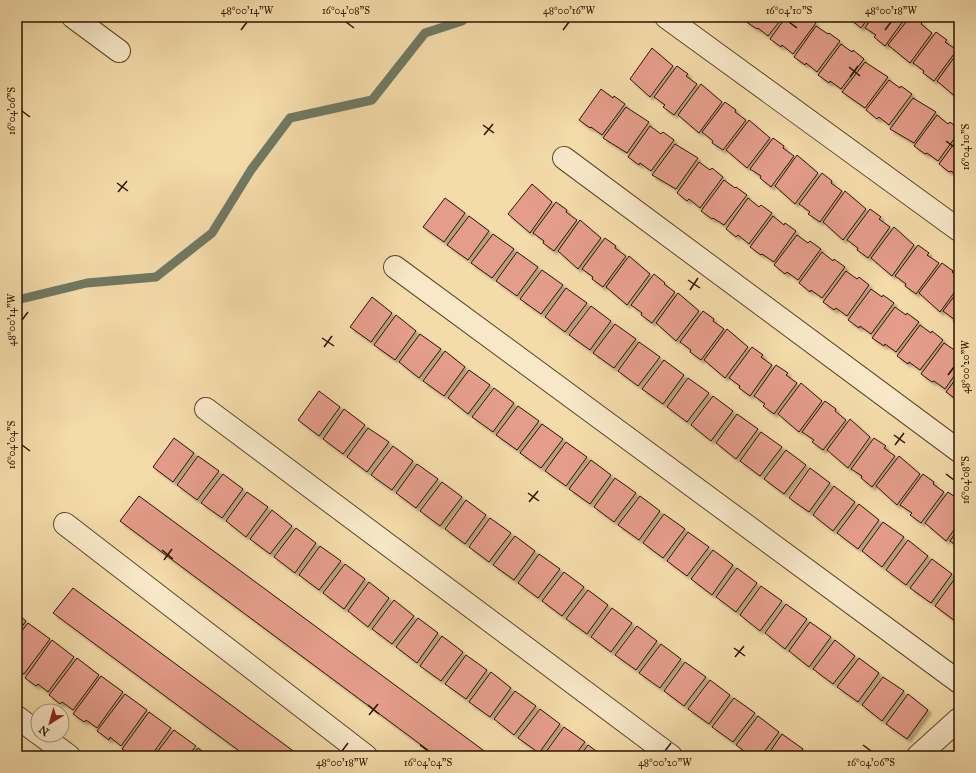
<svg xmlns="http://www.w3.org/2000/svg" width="976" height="773" font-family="'IM FELL Great Primer',serif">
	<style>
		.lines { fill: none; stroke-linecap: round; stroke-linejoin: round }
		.stream { stroke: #6f7962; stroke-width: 9 }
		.building { fill: #e49d8b; stroke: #2b1400; filter: url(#shadow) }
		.minor-casing { stroke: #5d462a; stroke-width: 24 }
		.tertiary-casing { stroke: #5d462a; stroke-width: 24 }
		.minor { stroke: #f8e8c8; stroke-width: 22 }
		.tertiary { stroke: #f8e8c8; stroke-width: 22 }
		.ticks { fill: none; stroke: #2b1400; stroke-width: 1.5 }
		.neatline { fill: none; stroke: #2b1400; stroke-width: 1.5 }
		.ticks-label { font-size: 10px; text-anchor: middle; fill: #2b1400 }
	</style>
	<defs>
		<filter id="shadow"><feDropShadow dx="3.5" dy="3.5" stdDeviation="1" flood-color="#0004"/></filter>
	</defs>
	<rect width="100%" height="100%" fill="#f4dbaa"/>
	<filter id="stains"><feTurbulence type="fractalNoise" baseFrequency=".005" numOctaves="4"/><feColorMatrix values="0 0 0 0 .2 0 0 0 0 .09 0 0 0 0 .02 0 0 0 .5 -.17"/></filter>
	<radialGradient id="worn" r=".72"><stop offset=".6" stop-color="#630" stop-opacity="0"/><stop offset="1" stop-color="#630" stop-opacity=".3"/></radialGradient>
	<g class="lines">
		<path class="stream" d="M17,300l70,-17 69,-6 56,-44 39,-63 39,-52 82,-18 53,-67 37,-12 5,-4"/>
	</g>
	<g class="building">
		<path d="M748,17h35l-15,19 -10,-8 -1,1 -12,-8z"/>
		<path d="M786,17h22l8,6 -23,31 -11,-9 -1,2 -11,-8z"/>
		<path d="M850,17h19l-8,11 -11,-9z"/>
		<path d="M872,17h34l-21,29 -11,-9 2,-2 -11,-7z"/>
		<path d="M910,17h5l7,6 -1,1 11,9 -22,30 -22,-18z"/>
		<path d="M816,26l12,8 1,-1 11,8 -23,31 -11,-9 -1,2 -11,-8z"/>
		<path d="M936,32l11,8 -2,2 12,8 -23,31 -11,-8 1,-2 -11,-8z"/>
		<path d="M841,44l11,8 1,-2 11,9 -23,30 -11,-8 -1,2 -11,-8z"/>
		<path d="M652,48l21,18 -23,31 -20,-18z"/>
		<path d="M959,51v46l-1,2 -21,-18z"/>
		<path d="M865,62l23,15 -23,31 -23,-16z"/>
		<path d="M677,66l11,8 -2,2 11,8 -23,31 -11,-8 2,-2 -11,-8z"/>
		<path d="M889,80l11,8 1,-2 11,8 -23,31 -10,-8 -2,2 -11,-9z"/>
		<path d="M701,84l21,18 -23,31 -21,-18z"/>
		<path d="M601,89l12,9 1,-2 11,8 -23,31 -11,-8 -1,1 -11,-8z"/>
		<path d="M913,98l23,14 -22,31 -24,-14z"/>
		<path d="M725,102l11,8 -1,2 11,8 -23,30 -11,-7 1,-2 -11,-9z"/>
		<path d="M626,107l23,15 -22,31 -24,-15z"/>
		<path d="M937,115l11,9 2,-2 9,7v3l-21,29 -11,-8 -2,1 -11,-8z"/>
		<path d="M749,120l21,18 -23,30 -21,-18z"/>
		<path d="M650,126l11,8 2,-2 11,8 -23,31 -11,-8 -1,2 -11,-8z"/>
		<path d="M959,137v40l-8,-6 -2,1 -10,-8z"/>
		<path d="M773,138l11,8 -1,2 11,8 -23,31 -11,-9 1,-2 -11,-7z"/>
		<path d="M675,144l23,14 -22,31 -24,-14z"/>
		<path d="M797,155l21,18 -23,31 -20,-18z"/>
		<path d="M699,162l11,8 2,-2 11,9 -23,31 -11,-9 -2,2 -10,-8z"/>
		<path d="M822,173l10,8 -1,2 11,8 -22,31 -12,-8 2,-2 -11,-8z"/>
		<path d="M724,180l11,8 1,-1 11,8 -23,30 -11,-7 -1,1 -11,-8z"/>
		<path d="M532,184l20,18 -22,31 -22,-19z"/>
		<path d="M845,191l21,18 -23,31 -20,-18z"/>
		<path d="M445,198l20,15 -21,29 -21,-15z"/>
		<path d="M748,198l11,9 2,-2 11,8 -23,31 -11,-9 -2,2 -10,-8z"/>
		<path d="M556,202l11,8 -1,2 11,8 -23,31 -11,-8 1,-2 -11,-8z"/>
		<path d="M870,209l11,8 -2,2 11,8 -22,31 -11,-8 1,-2 -11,-8z"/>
		<path d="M469,216l20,15 -21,29 -21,-15z"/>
		<path d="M773,216l11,9 1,-2 11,8 -22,31 -12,-8 -1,1 -11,-8z"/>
		<path d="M580,220l21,18 -23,31 -20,-18z"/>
		<path d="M894,227l20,18 -22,31 -21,-18z"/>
		<path d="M493,234l21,15 -22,29 -21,-15z"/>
		<path d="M797,235l11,8 2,-2 11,8 -23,31 -11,-8 -2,2 -11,-9z"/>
		<path d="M605,238l11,8 -1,2 11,8 -23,31 -11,-8 1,-2 -11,-8z"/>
		<path d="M918,245l11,8 -2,2 12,8 -23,31 -11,-8 1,-2 -11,-8z"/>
		<path d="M517,252l21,15 -21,29 -21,-15z"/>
		<path d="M822,252l11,9 1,-2 11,8 -23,31 -11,-8 -1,2 -11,-9z"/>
		<path d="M629,256l21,18 -23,31 -21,-18z"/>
		<path d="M942,263l11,8 -1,1 7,6v8l-19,26 -21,-19z"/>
		<path d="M542,270l21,15 -22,29 -21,-15z"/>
		<path d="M846,271l11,8 2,-2 10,8 -22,31 -11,-8 -2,2 -11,-8z"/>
		<path d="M654,274l11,9 -1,1 11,8 -23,31 -11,-8 1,-2 -11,-8z"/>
		<path d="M566,288l21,15 -22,29 -20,-15z"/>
		<path d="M871,289l11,8 1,-2 11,8 -23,31 -11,-8 -1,2 -11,-8z"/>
		<path d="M959,290v36l-6,-5 2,-1 -12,-9z"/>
		<path d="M678,293l21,18 -23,30 -20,-18z"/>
		<path d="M372,297l20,16 -21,29 -21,-15z"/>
		<path d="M591,306l20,15 -21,29 -21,-15z"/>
		<path d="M895,307l11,8 1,-2 12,9 -23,30 -11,-8 -1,2 -12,-8z"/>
		<path d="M703,311l11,8 -1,2 11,8 -23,31 -11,-8 1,-2 -11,-8z"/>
		<path d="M396,315l20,16 -21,29 -21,-15z"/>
		<path d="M615,324l21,15 -22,29 -21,-15z"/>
		<path d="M920,325l11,8 1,-2 11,9 -23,30 -11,-8 -1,2 -11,-8z"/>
		<path d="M727,329l21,18 -23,31 -21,-18z"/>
		<path d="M420,334l21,15 -22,29 -20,-16z"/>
		<path d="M639,342l21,15 -22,29 -20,-15z"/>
		<path d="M944,343l12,8 1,-1 2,2v17l-14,20 -11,-8 -2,1 -11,-8z"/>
		<path d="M752,347l11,8 -2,2 11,8 -22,31 -11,-8 1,-2 -11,-8z"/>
		<path d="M445,351l20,16 -21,29 -21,-15z"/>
		<path d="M664,360l20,15 -21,29 -21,-15z"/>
		<path d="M776,365l12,8 -2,2 11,8 -23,31 -11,-8 2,-2 -11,-8z"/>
		<path d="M469,370l21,15 -22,29 -20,-16z"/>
		<path d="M959,375v24l-2,1 -11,-8z"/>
		<path d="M688,378l21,15 -22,29 -20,-15z"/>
		<path d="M801,383l21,18 -23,31 -21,-18z"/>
		<path d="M494,388l20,15 -21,29 -21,-15z"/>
		<path d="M319,391l21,16 -21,29 -21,-16z"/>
		<path d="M713,396l20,15 -22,30 -20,-16z"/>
		<path d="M825,401l11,8 -1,2 11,9 -23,30 -11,-8 2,-2 -12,-8z"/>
		<path d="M518,406l21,15 -22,29 -21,-15z"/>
		<path d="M344,409l21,16 -22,29 -20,-15z"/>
		<path d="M737,414l21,15 -22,30 -20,-16z"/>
		<path d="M850,419l20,18 -22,31 -21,-18z"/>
		<path d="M542,424l21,15 -22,29 -21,-15z"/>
		<path d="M368,428l21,14 -22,30 -20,-15z"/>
		<path d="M761,432l21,15 -22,29 -20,-15z"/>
		<path d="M174,438l20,15 -21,29 -20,-15z"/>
		<path d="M874,438l12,8 -2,2 11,8 -23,31 -11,-9 1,-2 -11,-7z"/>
		<path d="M566,442l21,15 -21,29 -21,-15z"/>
		<path d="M393,446l20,15 -21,29 -21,-15z"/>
		<path d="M786,450l20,15 -22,29 -20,-15z"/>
		<path d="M198,456l21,15 -22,29 -20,-15z"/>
		<path d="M899,456l21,18 -23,31 -21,-19z"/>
		<path d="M591,460l20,15 -21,29 -21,-15z"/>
		<path d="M417,464l21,15 -22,29 -20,-15z"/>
		<path d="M810,468l20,15 -21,29 -20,-14z"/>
		<path d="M223,474l20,15 -21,29 -21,-15z"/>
		<path d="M923,474l11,8 -1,2 11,8 -23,31 -11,-8 2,-2 -12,-8z"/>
		<path d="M615,478l21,15 -22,29 -20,-15z"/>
		<path d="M442,482l20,15 -22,29 -20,-15z"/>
		<path d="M834,486l21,16 -22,29 -20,-16z"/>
		<path d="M247,492l21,15 -22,30 -20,-16z"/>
		<path d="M948,492l11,8 -1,2 1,1v20l-13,18 -21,-18z"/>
		<path d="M139,496l352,260h-55l-316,-235z"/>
		<path d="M640,496l20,15 -21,29 -21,-15z"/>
		<path d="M466,500l20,15 -21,29 -20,-15z"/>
		<path d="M859,504l20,16 -21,29 -21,-16z"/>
		<path d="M272,510l20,16 -22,28 -20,-15z"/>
		<path d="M664,514l21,15 -22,29 -20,-15z"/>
		<path d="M490,518l21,15 -22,29 -20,-15z"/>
		<path d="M883,522l21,15 -22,30 -20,-16z"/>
		<path d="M296,528l20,15 -21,30 -21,-16z"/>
		<path d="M959,528v20l-9,-7z"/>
		<path d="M688,532l21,15 -22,29 -20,-15z"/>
		<path d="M515,536l20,15 -21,29 -21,-15z"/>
		<path d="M908,540l20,16 -22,29 -20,-15z"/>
		<path d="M320,546l21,15 -22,29 -20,-15z"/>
		<path d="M713,550l20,15 -21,30 -21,-16z"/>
		<path d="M539,554l21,15 -22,29 -20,-15z"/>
		<path d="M932,559l20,15 -21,29 -21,-15z"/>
		<path d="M345,564l20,15 -21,30 -21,-16z"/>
		<path d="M737,568l20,15 -21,29 -20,-15z"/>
		<path d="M564,572l20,15 -22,29 -20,-15z"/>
		<path d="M956,577l3,2v37l-4,5 -20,-15z"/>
		<path d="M369,582l20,16 -21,29 -20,-16z"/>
		<path d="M761,586l21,15 -22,30 -20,-16z"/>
		<path d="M73,588l227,168h-54l-193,-143z"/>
		<path d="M588,590l20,15 -21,29 -21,-15z"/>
		<path d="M394,600l20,16 -22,28 -20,-15z"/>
		<path d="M786,604l21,15 -22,30 -20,-16z"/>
		<path d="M612,608l20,15 -21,29 -20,-15z"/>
		<path d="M17,614l9,7 -9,12z"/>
		<path d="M418,618l20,15 -21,30 -21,-16z"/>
		<path d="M810,622l21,15 -22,30 -20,-16z"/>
		<path d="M28,623l22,16 -26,35 -7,-5v-32z"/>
		<path d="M637,626l20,15 -21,29 -21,-15z"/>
		<path d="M442,636l21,16 -22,29 -21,-15z"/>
		<path d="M52,640l22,17 -26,35 -10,-8 -2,2 -11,-8z"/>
		<path d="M835,640l20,16 -22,28 -20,-15z"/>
		<path d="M661,644l20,15 -21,29 -21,-15z"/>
		<path d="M466,655l21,15 -21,29 -21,-15z"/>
		<path d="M77,658l22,17 -26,35 -11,-8 -2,2 -11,-9z"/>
		<path d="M859,658l20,15 -21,29 -21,-15z"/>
		<path d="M685,662l21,15 -22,29 -20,-15z"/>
		<path d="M491,672l20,16 -21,29 -21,-15z"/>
		<path d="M101,676l22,16 -26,36 -11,-8 -2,2 -11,-8z"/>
		<path d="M883,677l21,14 -22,30 -20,-16z"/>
		<path d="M710,680l20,15 -21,29 -21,-15z"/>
		<path d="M515,691l21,15 -22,29 -20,-16z"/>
		<path d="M125,694l22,16 -26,36 -11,-9 -1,3 -12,-9z"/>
		<path d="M908,694l20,16 -21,29 -21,-15z"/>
		<path d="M734,698l21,15 -22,29 -21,-15z"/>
		<path d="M540,709l20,15 -21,29 -21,-15z"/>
		<path d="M149,712l22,16 -20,28h-20l-9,-7z"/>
		<path d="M758,716l21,16 -18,24h-10l-15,-11z"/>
		<path d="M564,727l21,15 -11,14h-31z"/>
		<path d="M174,730l22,16 -8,10h-34z"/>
		<path d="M782,734l21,15 -5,7h-31z"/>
		<path d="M588,745l15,11h-23z"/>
		<path d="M198,748l11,8h-17z"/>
	</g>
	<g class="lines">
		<defs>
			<g id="minor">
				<path d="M73,17l46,34"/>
				<path d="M666,17l293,213"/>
				<path d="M564,158l395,293"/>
				<path d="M395,267l564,415"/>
				<path d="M206,409l465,347"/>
				<path d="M65,524l301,232"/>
				<path d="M17,717l21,16"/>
				<path d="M41,735l28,21"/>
			</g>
			<path id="tertiary" d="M918,756l41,-37"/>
		</defs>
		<use href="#minor" class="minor-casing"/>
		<use href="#tertiary" class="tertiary-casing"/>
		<use href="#minor" class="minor"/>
		<use href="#tertiary" class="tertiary"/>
	</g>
	<path class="ticks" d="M346,22l8,6M789,22l8,6M241,30l6,-8M563,30l6,-8M885,30l6,-8M849,67l11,9M850,77l8,-11M22,111l8,6M483,125l11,8M484,135l9,-11M946,141l8,6M117,183l11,8M118,192l9,-11M688,280l12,8M690,290l8,-12M22,320l6,-8M322,338l12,8M324,347l8,-11M948,375l6,-8M894,435l11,8M22,445l8,6M895,445l9,-12M946,474l8,6M528,493l11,8M529,502l9,-11M162,550l11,9M164,560l8,-11M734,648l11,8M735,657l9,-11M368,705l11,9M369,715l9,-11M420,745l8,6M863,745l8,6M342,751l6,-8M665,751l6,-8"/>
	<rect width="976" height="773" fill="none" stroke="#f4dbaa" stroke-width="44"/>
	<g transform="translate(50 723) rotate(217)"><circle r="19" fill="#f8e8c8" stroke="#a69378"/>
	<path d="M0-3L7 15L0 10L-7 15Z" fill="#8f2418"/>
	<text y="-6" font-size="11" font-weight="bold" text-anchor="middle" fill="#2b1400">N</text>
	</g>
	<rect x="22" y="22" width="932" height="729" class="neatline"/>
	<g class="ticks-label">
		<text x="247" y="14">48°00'14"W</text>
		<text x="346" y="14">16°04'08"S</text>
		<text x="569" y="14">48°00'16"W</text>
		<text x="789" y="14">16°04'10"S</text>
		<text x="891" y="14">48°00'18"W</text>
		<text transform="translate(11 111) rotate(-90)" y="4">16°04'06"S</text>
		<text transform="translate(965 147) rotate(-90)" y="4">16°04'10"S</text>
		<text transform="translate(11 320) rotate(-90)" y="4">48°00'14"W</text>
		<text transform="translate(965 367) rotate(-90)" y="4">48°00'20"W</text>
		<text transform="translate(11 445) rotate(-90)" y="4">16°04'04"S</text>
		<text transform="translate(965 480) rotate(-90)" y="4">16°04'08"S</text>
		<text x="342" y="766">48°00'18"W</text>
		<text x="428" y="766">16°04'04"S</text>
		<text x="665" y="766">48°00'20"W</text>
		<text x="871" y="766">16°04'06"S</text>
	</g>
	<rect width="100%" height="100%" filter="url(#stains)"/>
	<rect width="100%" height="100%" fill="url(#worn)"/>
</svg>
